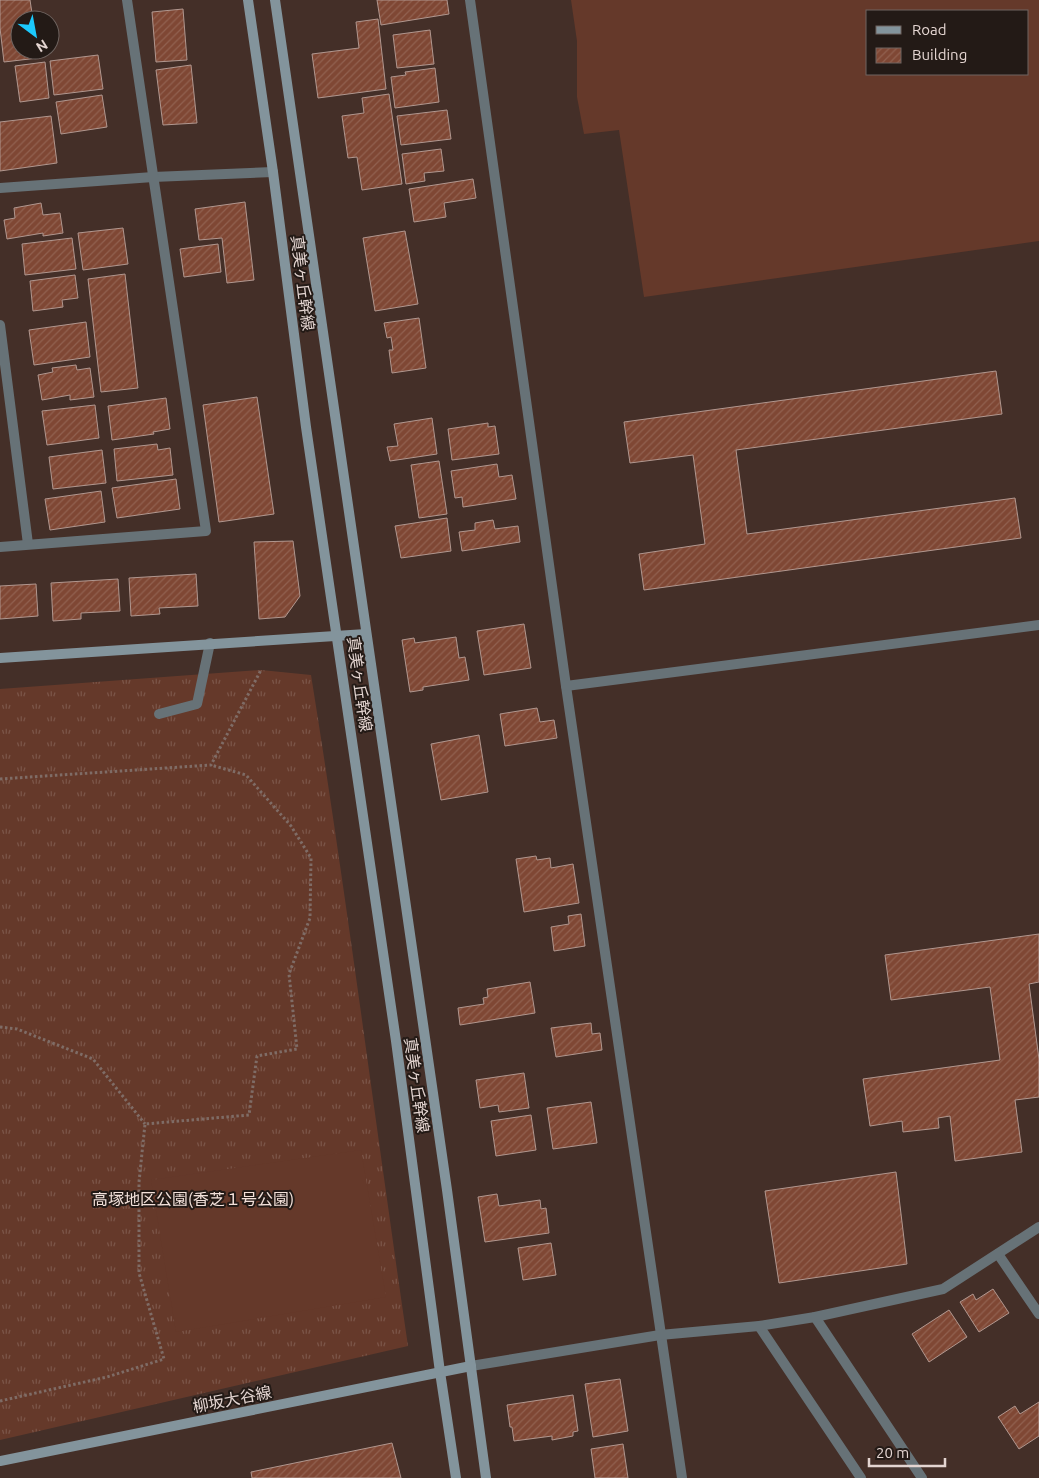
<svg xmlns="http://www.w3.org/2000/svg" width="1039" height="1478" font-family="Ubuntu,'Noto Sans JP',sans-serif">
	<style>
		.grass { fill: url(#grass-tufts) }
		.pitch { fill: #65392a; fill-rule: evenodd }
		.building { fill: url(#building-hatch); stroke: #b1978f }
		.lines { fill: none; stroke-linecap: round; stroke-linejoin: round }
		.path { stroke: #7f6c66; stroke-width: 3; stroke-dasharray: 2.5 2.5; stroke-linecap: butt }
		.lane { stroke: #677277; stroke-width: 10 }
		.street { stroke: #677277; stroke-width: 10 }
		.secondary { stroke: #83949c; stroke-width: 10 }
		.labels { text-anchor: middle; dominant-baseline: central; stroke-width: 4; stroke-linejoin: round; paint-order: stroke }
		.street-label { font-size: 16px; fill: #e4d5d1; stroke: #231a16 }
		.park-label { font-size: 16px; fill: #f2e0d9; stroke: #231a16 }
	</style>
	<defs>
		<pattern id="grass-tufts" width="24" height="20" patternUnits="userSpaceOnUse" patternTransform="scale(1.25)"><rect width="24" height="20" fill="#65392a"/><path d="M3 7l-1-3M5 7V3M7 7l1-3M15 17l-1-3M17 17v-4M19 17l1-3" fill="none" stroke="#7b5548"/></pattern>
		<pattern id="building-hatch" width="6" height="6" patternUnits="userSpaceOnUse" patternTransform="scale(1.25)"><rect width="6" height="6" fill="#7f4734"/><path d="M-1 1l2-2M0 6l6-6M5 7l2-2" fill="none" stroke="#916150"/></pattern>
	</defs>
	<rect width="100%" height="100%" fill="#442f28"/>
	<path class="grass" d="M261,670l50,5c36,223 64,447 97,671l-408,94v-751z"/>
	<g class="pitch">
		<path d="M571,0h468v241l-395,56 -25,-167 -35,4 -7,-37v-56zM868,11h160v63h-160z"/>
		<path d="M361,1150l25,147 -210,35 -25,-152z"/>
	</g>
	<g class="building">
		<path d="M0,0h30l3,20h-13v30h17l1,8 -34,4 -4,-34z"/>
		<path d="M377,0h70l2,14 -68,11z"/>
		<path d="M183,9l4,51 -31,2 -4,-50z"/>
		<path d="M378,19l8,70 -68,9 -6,-44 47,-6 -3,-26z"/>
		<path d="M430,30l4,34 -37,4 -4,-33z"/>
		<path d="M98,55l5,34 -49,6 -4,-34z"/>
		<path d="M45,62l4,36 -29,4 -5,-36z"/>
		<path d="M191,65l6,58 -34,2 -7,-55z"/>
		<path d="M435,68l4,34 -44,6 -4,-31 15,-2 -1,-3z"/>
		<path d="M389,94l13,90 -40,6 -5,-33 -9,1 -6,-42 22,-3 -2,-15z"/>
		<path d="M102,95l5,32 -46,7 -5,-32z"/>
		<path d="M447,110l4,29 -50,6 -4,-29z"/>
		<path d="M51,116l6,47 -57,8v-49z"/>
		<path d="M441,149l3,22 -20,2 1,8 -19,3 -4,-30z"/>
		<path d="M473,179l3,19 -32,5 2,14 -32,5 -5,-33z"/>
		<path d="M245,202l9,78 -27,3 -5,-45 -23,2 -4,-31z"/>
		<path d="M41,203l2,12 17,-2 3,20 -20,3v-3l-36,6 -3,-19 11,-2 -1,-10z"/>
		<path d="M123,228l5,36 -45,6 -5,-37z"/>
		<path d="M405,231l13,73 -43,7 -12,-73z"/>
		<path d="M72,238l4,31 -51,6 -3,-31z"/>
		<path d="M218,244l3,28 -37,5 -4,-28z"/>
		<path d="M125,274l13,114 -37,4 -13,-113z"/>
		<path d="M75,275l3,23 -16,2 1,7 -30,4 -3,-30z"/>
		<path d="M419,318l7,50 -34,5 -3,-23h4l-2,-13 -4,1 -3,-15z"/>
		<path d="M86,322l4,35 -56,8 -5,-35z"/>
		<path d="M76,365l1,5 13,-2 4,29 -24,3v-5l-28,5 -4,-25 15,-3 -1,-4z"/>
		<path d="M996,371l6,43 -266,36 11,84 268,-36 6,40 -377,52 -5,-36 66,-10 -12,-89 -63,8 -6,-41z"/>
		<path d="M257,397l17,117 -55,8 -16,-117z"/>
		<path d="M166,398l4,31 -17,3 1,2 -42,6 -4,-34z"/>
		<path d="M95,405l4,33 -52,7 -5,-34z"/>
		<path d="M432,418l5,36 -47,7 -3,-14 11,-1 -4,-22z"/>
		<path d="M488,423v4l7,-1 4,28 -47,6 -4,-31z"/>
		<path d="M157,444l1,6 12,-2 3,27 -56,6 -3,-32z"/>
		<path d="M102,450l4,33 -53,6 -4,-32z"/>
		<path d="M439,461l8,53 -28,4 -8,-53z"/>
		<path d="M497,464l2,13 13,-2 4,24 -53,8 -1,-10 -7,1 -4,-27z"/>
		<path d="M176,479l4,30 -63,9 -5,-30z"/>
		<path d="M101,491l4,31 -55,8 -5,-31z"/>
		<path d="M447,518l4,33 -50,7 -6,-32z"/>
		<path d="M493,520l2,9 23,-3 2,16 -58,9 -3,-19 16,-2v-7z"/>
		<path d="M293,541l7,55 -15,21 -26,2 -5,-77z"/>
		<path d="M196,574l2,32 -39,2 1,6 -29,2 -2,-38z"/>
		<path d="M118,579l2,32 -39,2v6l-28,2 -2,-38z"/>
		<path d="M36,584l2,32 -38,3v-33z"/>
		<path d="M524,624l7,44 -47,7 -7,-44z"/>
		<path d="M456,637l3,21 6,-1 4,23 -46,7v3l-13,2 -8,-52 12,-2 1,5z"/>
		<path d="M537,708l3,14 14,-2 3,18 -52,8 -5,-32z"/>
		<path d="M479,735l9,57 -47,8 -10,-56z"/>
		<path d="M536,856l1,4 13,-2 1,10 22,-4 6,39 -55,9 -8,-53z"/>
		<path d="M581,914l4,32 -31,5 -3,-24 18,-3 -1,-8z"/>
		<path d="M1039,934v48l-10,2 10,75v38l-24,3 7,52 -67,9 -5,-45 -12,2 1,10 -36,4 -1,-11 -32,5 -7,-47 137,-19 -10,-73 -99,13 -6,-45z"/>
		<path d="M530,982l5,31 -75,12 -2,-17 26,-4 -1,-6 5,-1 -1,-8z"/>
		<path d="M591,1023l1,11 8,-1 2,17 -46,7 -5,-29z"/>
		<path d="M524,1073l5,35 -30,4 -1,-7 -18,3 -4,-28z"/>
		<path d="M591,1102l6,41 -44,6 -6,-41z"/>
		<path d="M531,1115l5,35 -40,6 -5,-35z"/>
		<path d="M896,1172l11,92 -128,19 -14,-92z"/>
		<path d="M497,1194l2,12 41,-6 1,9 5,-1 3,25 -64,9 -7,-45z"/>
		<path d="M551,1243l5,32 -33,5 -5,-32z"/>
		<path d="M993,1289l16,24 -30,19 -19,-30 13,-8 3,6z"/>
		<path d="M949,1310l18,27 -38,25 -17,-28z"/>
		<path d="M620,1379l8,52 -35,6 -8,-53z"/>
		<path d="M573,1395l5,36 -5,1v4l-21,4v-4l-38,5 -2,-14h-2l-3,-22z"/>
		<path d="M1039,1402v34l-20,13 -21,-32 17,-11 5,8z"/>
		<path d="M392,1443l9,35h-149l-1,-6z"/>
		<path d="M623,1444l5,34h-33l-4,-29z"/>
	</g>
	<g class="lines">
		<g class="path">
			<path d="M0,779l211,-14 50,-95"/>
			<path d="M0,1027l17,2 76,30 52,65"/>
			<path d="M0,1401l107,-24 57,-18 -25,-86v-91l6,-58 104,-9 8,-59 40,-7 -8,-75 21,-56 1,-60 -20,-32 -45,-51 -35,-10"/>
		</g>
		<path class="lane" d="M159,714l38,-10 13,-61"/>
		<g class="street">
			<path d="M470,0l96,686 116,792"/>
			<path d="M0,188l153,-11 120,-5"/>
			<path d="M0,325l28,219"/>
			<path d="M0,547l206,-16 -79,-531"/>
			<path d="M566,686l473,-61"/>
			<path d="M998,1254l41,60"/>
			<path d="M815,1317l107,161"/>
			<path d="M759,1326l102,152"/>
			<path d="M471,1366l189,-31 99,-9 56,-9 128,-28 96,-62"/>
		</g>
		<g class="secondary">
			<path d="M248,0l25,172 33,255 90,614 44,331 16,106"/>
			<path d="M275,0l172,1190 39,288"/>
			<path d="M0,658l366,-24"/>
			<path d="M0,1461l471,-95"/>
		</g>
	</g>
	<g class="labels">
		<g class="street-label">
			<text transform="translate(303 283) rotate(83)">真美ヶ丘幹線</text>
			<text transform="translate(360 684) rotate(82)">真美ヶ丘幹線</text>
			<text transform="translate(417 1085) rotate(82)">真美ヶ丘幹線</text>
			<text transform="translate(232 1399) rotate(-11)">柳坂大谷線</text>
		</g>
		<g class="park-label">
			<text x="193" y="1199">高塚地区公園(香芝１号公園)</text>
		</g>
	</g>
	<rect x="866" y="10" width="162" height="65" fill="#231a16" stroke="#706561"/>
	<rect x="876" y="26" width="25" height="8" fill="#83949c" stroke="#706561"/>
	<text x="912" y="35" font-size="15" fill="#e4d5d1">Road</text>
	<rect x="876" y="48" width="25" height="15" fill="url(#building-hatch)" stroke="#706561"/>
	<text x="912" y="60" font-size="15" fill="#e4d5d1">Building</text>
	<g transform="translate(35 35) rotate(148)"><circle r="24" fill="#231a16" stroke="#706561"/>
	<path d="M0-4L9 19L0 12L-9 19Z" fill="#1cc9fc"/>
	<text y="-8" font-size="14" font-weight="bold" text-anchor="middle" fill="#e4d5d1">N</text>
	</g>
	<path d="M869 1458v8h76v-8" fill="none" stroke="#e4d5d1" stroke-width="2.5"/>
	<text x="876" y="1458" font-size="15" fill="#e4d5d1" stroke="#231a16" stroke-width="4" paint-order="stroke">20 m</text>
</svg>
